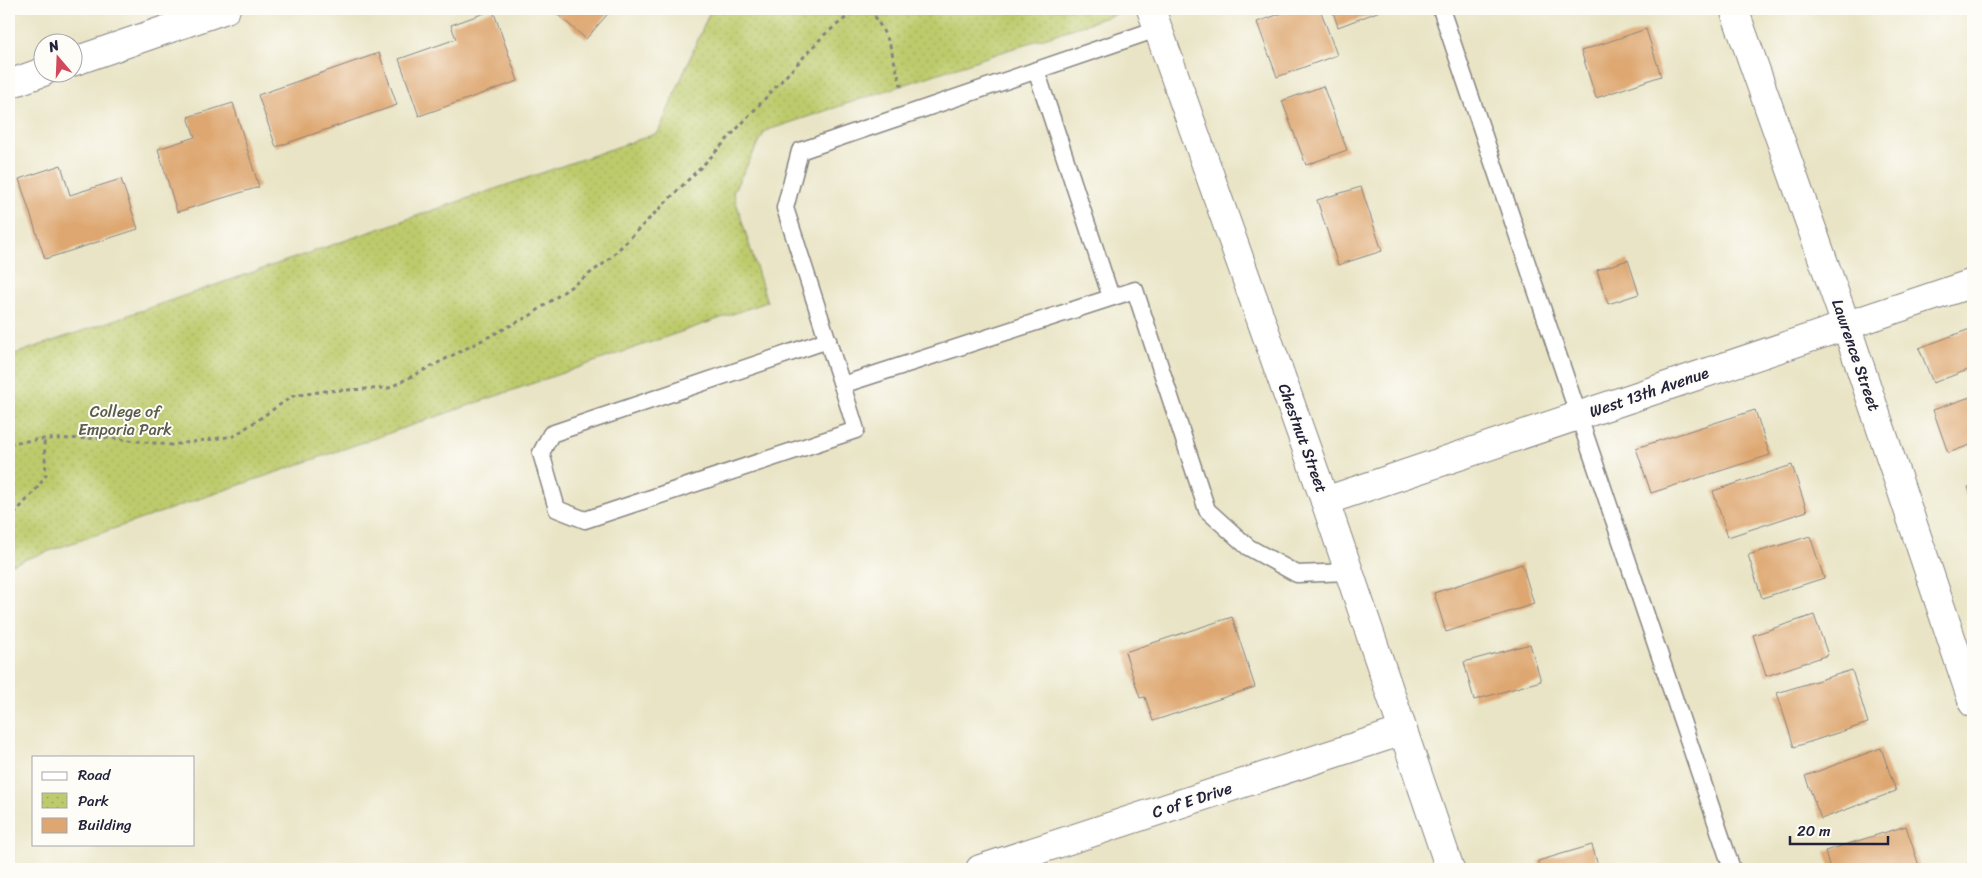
<svg xmlns="http://www.w3.org/2000/svg" width="1982" height="878" font-family="Sriracha,sans-serif">
	<style>
		.park { fill: url(#park-dots); stroke: #707654 }
		.building { fill: #dea771 }
		.lines { fill: none; stroke-linecap: round; stroke-linejoin: round }
		.service-casing { stroke: #868380; stroke-width: 19 }
		.minor-casing { stroke: #868380; stroke-width: 30 }
		.tertiary-casing { stroke: #868380; stroke-width: 30 }
		.path { stroke: #868380; stroke-width: 3; stroke-dasharray: 4 4; stroke-linecap: butt }
		.service { stroke: #fff; stroke-width: 16 }
		.minor { stroke: #fff; stroke-width: 28 }
		.tertiary { stroke: #fff; stroke-width: 28 }
		.labels { text-anchor: middle; dominant-baseline: central; stroke-width: 4; stroke-linejoin: round; paint-order: stroke }
		.street-label { font-size: 16px; fill: #22223b; stroke: #fdfcf7 }
		.park-label { font-size: 16px; fill: #595d4c; stroke: #fdfcf7 }
	</style>
	<defs>
		<pattern id="park-dots" width="8" height="8" patternUnits="userSpaceOnUse" patternTransform="scale(1.25)"><rect width="8" height="8" fill="#becb6c"/><path d="M2 2h.1M6 6h.1" fill="none" stroke="#a3ae5e" stroke-width="1.8" stroke-linecap="round"/></pattern>
	</defs>
	<rect width="100%" height="100%" fill="#fdfcf7"/>
	<filter id="ink" filterUnits="userSpaceOnUse"><feTurbulence type="fractalNoise" baseFrequency=".02" numOctaves="2"/><feDisplacementMap in="SourceGraphic" scale="10" xChannelSelector="R" yChannelSelector="G"/><feConvolveMatrix kernelMatrix="1 2 1 2 8 2 1 2 1" color-interpolation-filters="sRGB"/></filter>
	<filter id="wash" filterUnits="userSpaceOnUse"><feTurbulence type="fractalNoise" baseFrequency=".0096" numOctaves="4" result="noise"/><feDisplacementMap in="SourceGraphic" scale="20" xChannelSelector="R" yChannelSelector="G"/><feGaussianBlur stdDeviation="1.12" result="paint"/><feColorMatrix in="noise" values="0 0 0 0 0 0 0 0 0 0 0 0 0 0 0 0 0 1.4 0 .05"/><feComposite in="paint" operator="in"/></filter>
	<g filter="url(#wash)">
		<rect width="100%" height="100%" fill="#e9e4c5"/>
		<path class="park" d="M711,9h420l-366,122 -32,61 34,110 -758,263v-209l649,-223z"/>
		<g id="blocks">
			<g class="building">
				<path d="M551,9h61l-26,30z"/>
				<path d="M1294,9h26l17,46 -60,22 -20,-55z"/>
				<path d="M1332,9h47l1,2 -42,16z"/>
				<path d="M493,10l25,71 -99,35 -20,-57 57,-20 -5,-14z"/>
				<path d="M1646,29l15,47 -65,22 -15,-47z"/>
				<path d="M379,53l18,52 -121,42 -18,-52z"/>
				<path d="M1323,86l24,64 -41,15 -24,-64z"/>
				<path d="M233,103l26,84 -82,25 -19,-63 37,-12 -7,-20z"/>
				<path d="M61,165l9,30 51,-16 17,50 -93,30 -26,-80z"/>
				<path d="M1361,187l21,64 -44,14 -21,-65z"/>
				<path d="M1628,260l11,34 -31,10 -11,-34z"/>
				<path d="M1970,329l3,9v30l-40,15 -14,-35z"/>
				<path d="M1973,396v48l-25,9 -15,-43z"/>
				<path d="M1755,410l15,45 -119,38 -15,-45z"/>
				<path d="M1792,465l15,46 -79,26 -15,-46z"/>
				<path d="M1973,485v18l-5,-16z"/>
				<path d="M1810,536l14,42 -62,20 -14,-43z"/>
				<path d="M1522,564l12,40 -88,28 -12,-39z"/>
				<path d="M1814,615l14,40 -62,21 -13,-41z"/>
				<path d="M1232,617l23,70 -102,34 -8,-24 -5,1 -15,-46z"/>
				<path d="M1530,644l11,37 -67,19 -10,-38z"/>
				<path d="M1852,670l16,53 -74,24 -17,-54z"/>
				<path d="M1881,748l15,43 -75,28 -16,-43z"/>
				<path d="M1906,826l14,43h-90l-5,-18z"/>
				<path d="M1592,845l7,24h-59l-2,-8z"/>
			</g>
		</g>
	</g>
	<g filter="url(#ink)">
		<use href="#blocks" fill-opacity="0" stroke="#868380" stroke-width="1"/>
		<g class="lines">
			<defs>
				<g id="service">
					<path d="M1441,9l291,860"/>
					<path d="M1157,29l-357,122 -15,57 57,177 293,-95 72,220 41,37 49,27 52,-2"/>
					<path d="M1036,70l75,227"/>
					<path d="M828,340l-277,94 -10,19 16,56 28,11 271,-90 -14,-45"/>
				</g>
				<g id="minor">
					<path d="M1734,9l112,316 127,378"/>
					<path d="M72,62l154,-53"/>
					<path d="M9,84l34,-12"/>
					<path d="M1325,501l648,-218"/>
					<path d="M980,869l423,-138"/>
				</g>
				<path id="tertiary" d="M1151,9l174,492 125,368"/>
			</defs>
			<use href="#service" class="service-casing"/>
			<use href="#minor" class="minor-casing"/>
			<use href="#tertiary" class="tertiary-casing"/>
			<g class="path">
				<path d="M871,9l18,33 13,47"/>
				<path d="M9,443l35,-4 67,-1 60,7 63,-9 59,-40 32,-5 64,-3 74,-38 68,-35 75,-53 103,-103 115,-124 33,-26"/>
				<path d="M9,520l29,-33 8,-12 -2,-36"/>
			</g>
			<use href="#service" class="service"/>
			<use href="#minor" class="minor"/>
			<use href="#tertiary" class="tertiary"/>
		</g>
	</g>
	<g class="labels">
		<g class="street-label">
			<text transform="translate(1856 355) rotate(71)">Lawrence Street</text>
			<text transform="translate(1649 392) rotate(-19)">West 13th Avenue</text>
			<text transform="translate(1303 438) rotate(70)">Chestnut Street</text>
			<text transform="translate(1192 800) rotate(-18)">C of E Drive</text>
		</g>
		<g class="park-label">
			<text x="125" y="411">College of<tspan x="125" dy="18">Emporia Park</tspan></text>
		</g>
	</g>
	<rect width="1982" height="878" fill="none" stroke="#fdfcf7" stroke-width="30"/>
	<rect x="32" y="756" width="162" height="90" fill="#fdfcf7" stroke="#a5a5ac"/>
	<rect x="42" y="772" width="25" height="8" fill="#ffffff" stroke="#a5a5ac"/>
	<text x="78" y="780" font-size="15" fill="#22223b">Road</text>
	<rect x="42" y="793" width="25" height="15" fill="url(#park-dots)" stroke="#a5a5ac"/>
	<text x="78" y="806" font-size="15" fill="#22223b">Park</text>
	<rect x="42" y="818" width="25" height="15" fill="#dea771" stroke="#a5a5ac"/>
	<text x="78" y="830" font-size="15" fill="#22223b">Building</text>
	<g transform="translate(58 58) rotate(341)"><circle r="24" fill="#fdfcf7" stroke="#a5a5ac"/>
	<path d="M0-4L9 19L0 12L-9 19Z" fill="#d1495b"/>
	<text y="-8" font-size="14" font-weight="bold" text-anchor="middle" fill="#22223b">N</text>
	</g>
	<path d="M1790 836v8h98v-8" fill="none" stroke="#22223b" stroke-width="2.5"/>
	<text x="1797" y="836" font-size="15" fill="#22223b" stroke="#fdfcf7" stroke-width="4" paint-order="stroke">20 m</text>
</svg>
